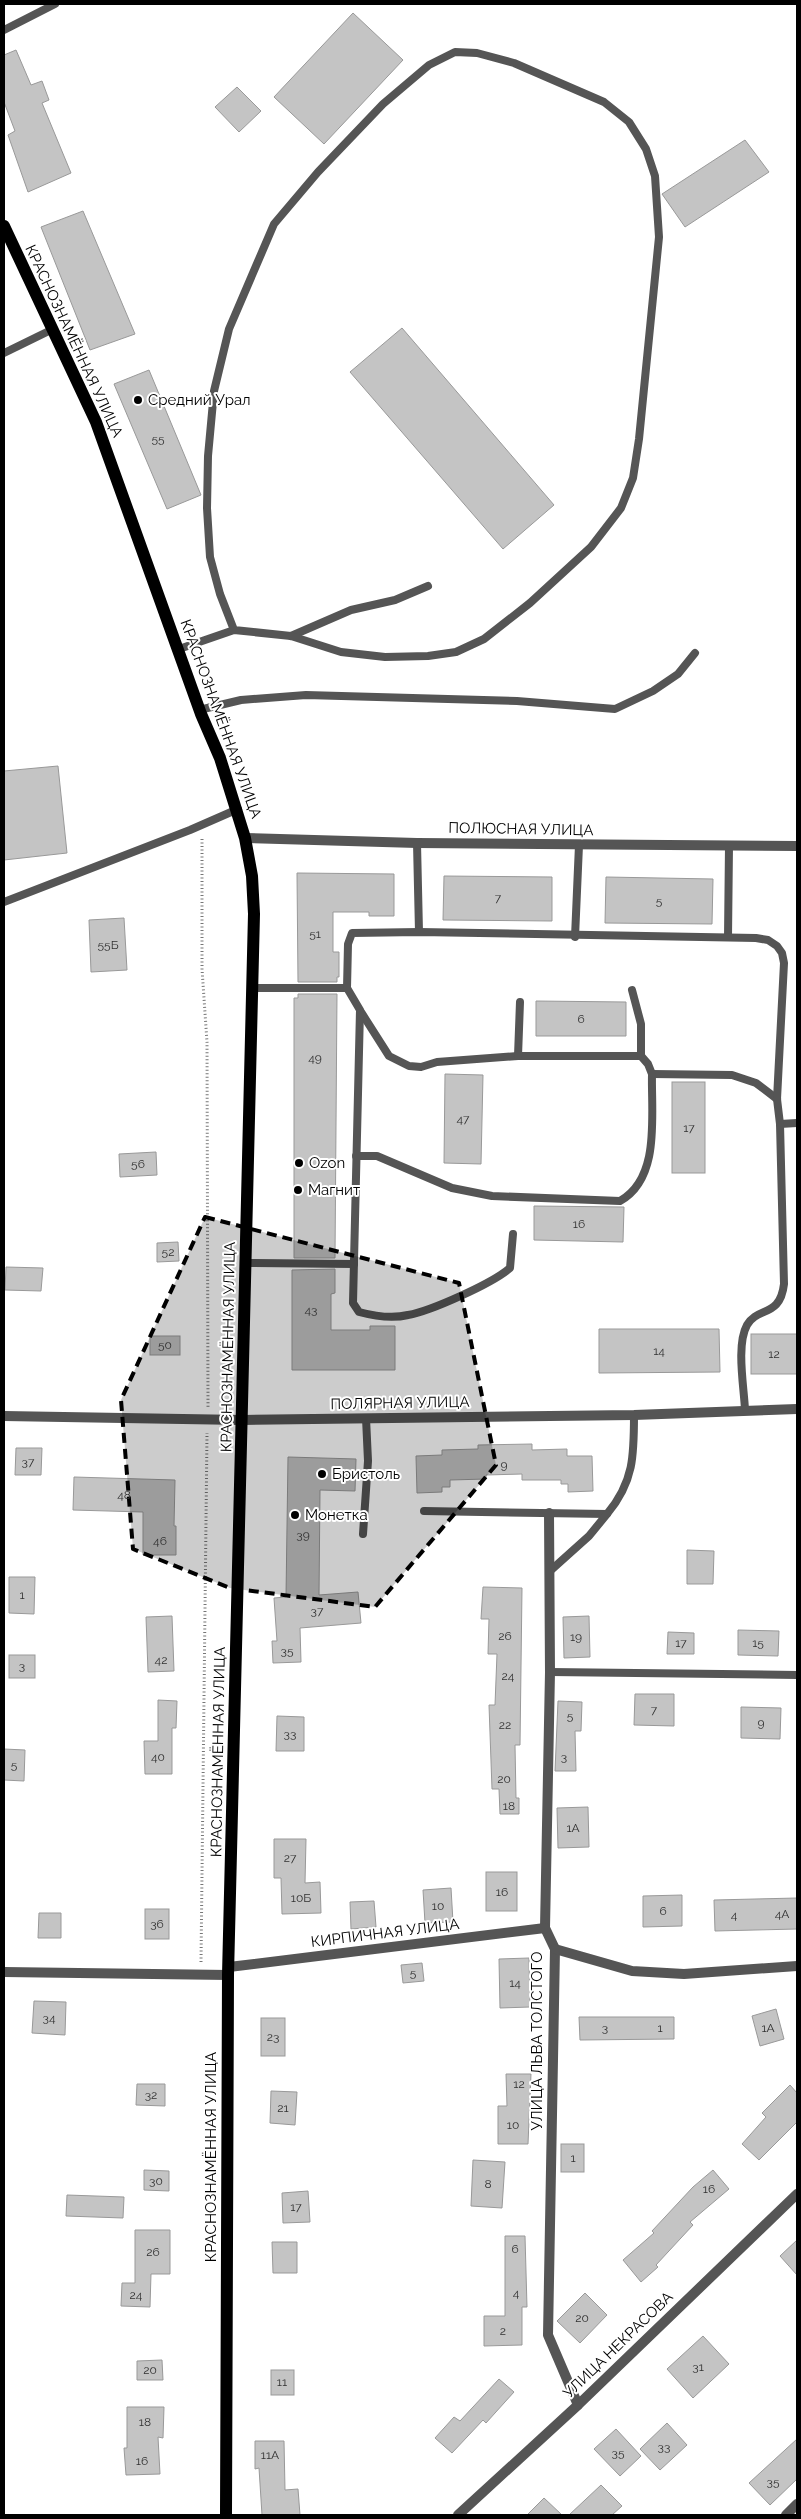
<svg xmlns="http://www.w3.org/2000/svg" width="801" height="2519" font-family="Raleway,sans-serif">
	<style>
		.building { fill: #c4c4c4; stroke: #999 }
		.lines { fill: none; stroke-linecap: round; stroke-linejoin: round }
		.path { stroke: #777; stroke-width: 3; stroke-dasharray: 1 2.5; stroke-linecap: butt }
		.service { stroke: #555; stroke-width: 8 }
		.minor { stroke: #555; stroke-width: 10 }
		.primary { stroke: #000; stroke-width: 12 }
		.marked { fill: #000; fill-opacity: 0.2; stroke: #000; stroke-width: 4; stroke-dasharray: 10 6; stroke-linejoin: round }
		.poi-dot { fill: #000; stroke: #fff; stroke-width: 2 }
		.labels { text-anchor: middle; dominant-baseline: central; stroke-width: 4; stroke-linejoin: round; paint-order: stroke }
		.number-label { font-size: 12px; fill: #313131 }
		.street-label { font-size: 15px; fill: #000; stroke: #fff }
		.poi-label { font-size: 15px; fill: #000; stroke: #fff; text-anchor: start }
	</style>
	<rect width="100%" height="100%" fill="#fff"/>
	<g class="building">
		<path d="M353,13l50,47 -79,84 -50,-47z"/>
		<path d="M16,50l15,35 11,-4 7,19 -7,3 29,70 -43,19 -20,-57 7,-4 -11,-29v-47z"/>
		<path d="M237,87l24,24 -22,21 -24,-25z"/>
		<path d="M745,140l24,32 -84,55 -23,-33z"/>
		<path d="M83,211l52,123 -45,16 -49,-123z"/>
		<path d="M402,328l152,177 -51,44 -153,-177z"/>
		<path d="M149,370l52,125 -34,14 -53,-125z"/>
		<path d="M58,766l9,87 -63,7v-89z"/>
		<path d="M297,873l97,1v42h-25v-4h-36v40h6v25h-2v5h-39z"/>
		<path d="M444,876l108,1v44l-109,-1z"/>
		<path d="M606,877l107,2 -1,45 -107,-1z"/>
		<path d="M124,918l3,52 -36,2 -2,-52z"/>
		<path d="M298,994h39l-2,264h-41v-260h4z"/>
		<path d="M536,1001l90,1v34h-90z"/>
		<path d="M445,1074l38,1 -2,89 -37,-1z"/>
		<rect x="672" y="1082" width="33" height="91"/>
		<path d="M156,1152l1,23 -37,2 -1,-23z"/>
		<path d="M534,1206l90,1 -1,35 -89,-2z"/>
		<path d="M178,1242l1,19 -22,1v-19z"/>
		<path d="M6,1267l37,1 -2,23 -36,-1z"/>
		<path d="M335,1269v24l-4,1v36h39v-4h25v44h-103v-100z"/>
		<path d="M599,1329h120l1,43 -121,1z"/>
		<rect x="751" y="1334" width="46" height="40"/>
		<rect x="150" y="1336" width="30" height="19"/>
		<path d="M532,1444v6l35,-1v7h25l1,35 -25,1v-8h-7v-4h-39v-6l-36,1v4l-36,1v7h-8v5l-25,1 -1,-37 26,-1v-5l36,-1v-4z"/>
		<path d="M16,1448h26l-1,27h-26z"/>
		<path d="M288,1457l68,2 -1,32 -35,-1 -1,105 39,-3 3,31 -61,5 1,34 -28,1 -1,-22h5l-3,-43 12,-1z"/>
		<path d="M74,1477l101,3 -1,46h2v29h-33v-43l-70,-2z"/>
		<path d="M687,1550l27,1 -1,33h-26z"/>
		<path d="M9,1577h26l-1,37 -25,-1z"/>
		<path d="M483,1587l39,1 -2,157h-5l1,53h3v16h-19l-1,-25h-7l-3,-84h6l2,-51h-9l1,-35h-8z"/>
		<path d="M172,1616l2,55 -26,1 -2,-55z"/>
		<path d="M589,1616l1,41 -26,1 -1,-41z"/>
		<path d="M738,1630l41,1 -1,25 -40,-1z"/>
		<path d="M668,1632l26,1v21h-27z"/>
		<rect x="9" y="1655" width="26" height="23"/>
		<path d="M635,1694h39v32l-40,-1z"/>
		<path d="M158,1700l19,1 -1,27h-4v46h-27l-1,-33h14z"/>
		<path d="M558,1701l24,1 -1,29h-6l1,40h-21z"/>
		<path d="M741,1707l40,1 -1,31 -39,-1z"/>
		<path d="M277,1716l27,1v34h-28z"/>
		<path d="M4,1749l21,1 -1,31 -20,-1z"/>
		<path d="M588,1807l1,40 -31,1 -1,-40z"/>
		<path d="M274,1839h32l-1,44 15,-1 1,31 -39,1 -1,-36h-7z"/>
		<rect x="486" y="1872" width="31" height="39"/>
		<path d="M451,1888l2,34 -28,1 -2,-33z"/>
		<path d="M682,1895v31l-39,1v-31z"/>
		<path d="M797,1898v31l-82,2 -1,-31z"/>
		<path d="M374,1901l2,26 -25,2 -1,-27z"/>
		<rect x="145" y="1909" width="24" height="30"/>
		<path d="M39,1913h22v25h-23z"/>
		<path d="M529,1958l1,49 -30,1 -1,-49z"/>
		<path d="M422,1963l2,18 -21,2 -2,-18z"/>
		<path d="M34,2001l32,1 -1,33 -33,-2z"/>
		<path d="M776,2009l8,30 -24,7 -8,-30z"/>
		<path d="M579,2017h95v22l-94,1z"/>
		<rect x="261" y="2018" width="24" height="38"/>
		<path d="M506,2074h25l-3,70h-30v-38h9z"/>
		<path d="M137,2084h28v22l-29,-1z"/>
		<path d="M790,2085l7,8v29l-38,38 -17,-16 24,-27 -4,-4z"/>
		<path d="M271,2091l26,1 -2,33 -25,-2z"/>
		<rect x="561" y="2144" width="23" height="28"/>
		<path d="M473,2160l32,2 -3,46 -31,-2z"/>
		<path d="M144,2170l25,1v20l-25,-1z"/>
		<path d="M713,2170l16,19 -39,33 3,3 -37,40 2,2 -17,15 -18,-22 31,-27 -2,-2 41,-44z"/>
		<path d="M308,2191l2,31 -27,1 -1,-30z"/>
		<path d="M67,2195l57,2 -1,21 -57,-2z"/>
		<path d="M135,2230h35v44h-19l-1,33 -29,-1 1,-23h13z"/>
		<path d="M505,2236h20l2,71h-5v38l-38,1v-30h21z"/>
		<path d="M797,2240v35l-17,-19z"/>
		<path d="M272,2242h25v31h-24z"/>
		<path d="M585,2293l22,22 -27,28 -23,-22z"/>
		<path d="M703,2336l26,28 -36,34 -26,-29z"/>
		<path d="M162,2360l1,20h-26v-19z"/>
		<rect x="271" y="2370" width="23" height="25"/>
		<path d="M499,2379l15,13 -28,31 -3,-3 -31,33 -17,-15 19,-21 6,4z"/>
		<path d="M127,2407h37l-1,31 -5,-1 2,37 -34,1 -2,-27h3z"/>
		<path d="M667,2423l20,22 -27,25 -20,-21z"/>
		<path d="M616,2429l25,27 -21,20 -26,-27z"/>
		<path d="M797,2439v40l-27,26 -21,-22z"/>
		<path d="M255,2441h29l1,49 13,-1 2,26h-38l-3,-47 -4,1z"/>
		<path d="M601,2485l21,21 -10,9h-43z"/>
		<path d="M544,2498l18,17h-35z"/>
	</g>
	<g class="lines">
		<g class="path">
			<path d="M202,839v130l5,73 1,365"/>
			<path d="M201,1962l6,-529"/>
		</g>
		<g class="service">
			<path d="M4,30l51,-26"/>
			<path d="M4,353l47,-23"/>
			<path d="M291,636l60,-26 44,-10 33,-14"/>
			<path d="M179,649l55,-19 57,6 50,16 44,5 43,-1 28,-4 28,-13 46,-36 61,-56 30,-39 12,-30 6,-39 20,-202 -4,-61 -9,-27 -17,-27 -25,-20 -90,-39 -37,-10 -22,-1 -26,13 -46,39 -65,68 -44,52 -45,105 -15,62 -6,65 -1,52 3,49 10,37 14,36"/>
			<path d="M199,710l42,-10 65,-5 211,6 98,8 38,-18 25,-17 17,-21"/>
			<path d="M417,843l2,89"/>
			<path d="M4,902l186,-72 48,-21"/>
			<path d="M575,937l4,-92"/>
			<path d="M728,937l1,-91"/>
			<path d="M253,988h94"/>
			<path d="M361,1012l28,44 20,10 12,1 16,-5 81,-6h123"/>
			<path d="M518,1056l2,-54"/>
			<path d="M652,1074l80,1 24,8 21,16"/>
			<path d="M780,1124l17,-1"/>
			<path d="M356,1156h21l75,32 40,8 128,5c41,-23 31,-86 32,-127l-4,-10 -7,-8v-32l-9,-34"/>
			<path d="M513,1234l-3,34c-17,15 -79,43 -102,47 -16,4 -34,1 -49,-3l-6,-9 7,-293 -13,-22 1,-44 4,-11 67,-1 337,6 12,2 9,6 5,7 2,10 -7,136 3,25 4,160c-4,34 -26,22 -37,41 -11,20 -3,62 -2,85"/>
			<path d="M246,1263l108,1"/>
			<path d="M424,1511l183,3c27,-32 27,-59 27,-99"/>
			<path d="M363,1534l5,-73 -2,-43"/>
			<path d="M550,1571l39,-35 18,-22"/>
			<path d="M550,1672l247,3"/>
		</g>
		<g class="minor">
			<path d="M245,838l172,5 380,3"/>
			<path d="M4,1416l238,4 392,-5 163,-6"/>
			<path d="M549,1513l1,159 -5,256 10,21 -7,386 30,70"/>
			<path d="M555,1949l77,22 52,3 113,-8"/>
			<path d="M229,1967l316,-39"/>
			<path d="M4,1972l224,3"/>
			<path d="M458,2515l120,-110 219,-211"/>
			<path d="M786,2515l11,-11"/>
		</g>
		<path class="primary" d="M4,226l92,196 105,292 19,44 25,80 7,38 2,38 -26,1061 -2,540"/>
	</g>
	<path class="marked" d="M205,1217l254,66 37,182 -121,142 -145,-19 -97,-39 -12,-149z"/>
	<g class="poi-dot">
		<circle cx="138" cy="400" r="5"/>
		<circle cx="299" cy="1163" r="5"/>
		<circle cx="298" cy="1190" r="5"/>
		<circle cx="322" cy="1474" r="5"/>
		<circle cx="295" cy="1515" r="5"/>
	</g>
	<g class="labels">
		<g class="number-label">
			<text x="158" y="439">55</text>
			<text x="498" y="898">7</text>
			<text x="659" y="901">5</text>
			<text x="315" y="934">51</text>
			<text x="108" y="945">55Б</text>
			<text x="581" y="1019">6</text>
			<text x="315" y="1058">49</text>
			<text x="463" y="1119">47</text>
			<text x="689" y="1128">17</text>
			<text x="138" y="1164">56</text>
			<text x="579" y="1224">16</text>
			<text x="168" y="1252">52</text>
			<text x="311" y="1310">43</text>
			<text x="165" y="1345">50</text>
			<text x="659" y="1351">14</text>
			<text x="774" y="1354">12</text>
			<text x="28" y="1462">37</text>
			<text x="504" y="1465">9</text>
			<text x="124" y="1495">48</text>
			<text x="303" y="1535">39</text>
			<text x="160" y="1541">46</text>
			<text x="22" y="1595">1</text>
			<text x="317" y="1611">37</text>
			<text x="505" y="1636">26</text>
			<text x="576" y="1637">19</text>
			<text x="681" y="1643">17</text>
			<text x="758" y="1643">15</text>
			<text x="287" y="1651">35</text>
			<text x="161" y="1660">42</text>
			<text x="22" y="1666">3</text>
			<text x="508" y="1676">24</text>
			<text x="654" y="1710">7</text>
			<text x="570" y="1716">5</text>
			<text x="761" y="1723">9</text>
			<text x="505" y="1725">22</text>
			<text x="290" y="1734">33</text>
			<text x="158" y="1757">40</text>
			<text x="564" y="1757">3</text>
			<text x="14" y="1765">5</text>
			<text x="504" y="1779">20</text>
			<text x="509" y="1806">18</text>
			<text x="573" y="1828">1А</text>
			<text x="290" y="1858">27</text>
			<text x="502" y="1892">16</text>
			<text x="301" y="1898">10Б</text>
			<text x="438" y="1906">10</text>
			<text x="663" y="1911">6</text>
			<text x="782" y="1914">4А</text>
			<text x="734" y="1915">4</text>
			<text x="157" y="1924">36</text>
			<text x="413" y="1973">5</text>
			<text x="515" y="1983">14</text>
			<text x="49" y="2018">34</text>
			<text x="605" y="2028">3</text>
			<text x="660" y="2028">1</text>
			<text x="768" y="2028">1А</text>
			<text x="273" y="2037">23</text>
			<text x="519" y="2084">12</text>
			<text x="151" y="2095">32</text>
			<text x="283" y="2108">21</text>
			<text x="513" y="2125">10</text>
			<text x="573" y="2158">1</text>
			<text x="156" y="2181">30</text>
			<text x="488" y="2184">8</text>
			<text x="709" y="2189">16</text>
			<text x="296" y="2207">17</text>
			<text x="515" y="2249">6</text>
			<text x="153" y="2252">26</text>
			<text x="516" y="2293">4</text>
			<text x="136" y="2295">24</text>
			<text x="582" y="2318">20</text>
			<text x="503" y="2331">2</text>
			<text x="698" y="2367">31</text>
			<text x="150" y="2370">20</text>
			<text x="282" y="2382">11</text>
			<text x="145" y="2422">18</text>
			<text x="664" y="2447">33</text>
			<text x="618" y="2453">35</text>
			<text x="270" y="2455">11А</text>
			<text x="142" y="2461">16</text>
			<text x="773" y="2482">35</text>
		</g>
		<g class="street-label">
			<text transform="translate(74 341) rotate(65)">КРАСНОЗНАМЁННАЯ УЛИЦА</text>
			<text transform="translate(221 719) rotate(70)">КРАСНОЗНАМЁННАЯ УЛИЦА</text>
			<text transform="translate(521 829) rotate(1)">ПОЛЮСНАЯ УЛИЦА</text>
			<text transform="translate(228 1347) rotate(-89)">КРАСНОЗНАМЁННАЯ УЛИЦА</text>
			<text transform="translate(400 1403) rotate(-1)">ПОЛЯРНАЯ УЛИЦА</text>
			<text transform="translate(218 1752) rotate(-89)">КРАСНОЗНАМЁННАЯ УЛИЦА</text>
			<text transform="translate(385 1933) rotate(-7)">КИРПИЧНАЯ УЛИЦА</text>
			<text transform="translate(537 2041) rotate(-90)">УЛИЦА ЛЬВА ТОЛСТОГО</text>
			<text transform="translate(211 2157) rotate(-90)">КРАСНОЗНАМЁННАЯ УЛИЦА</text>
			<text transform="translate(618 2345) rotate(-44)">УЛИЦА НЕКРАСОВА</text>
		</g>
		<g class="poi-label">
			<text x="148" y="400">Средний Урал</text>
			<text x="309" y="1163">Ozon</text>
			<text x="308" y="1190">Магнит</text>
			<text x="332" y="1474">Бристоль</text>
			<text x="305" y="1515">Монетка</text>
		</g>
	</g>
	<rect width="801" height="2519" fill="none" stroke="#000000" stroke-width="10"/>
</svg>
